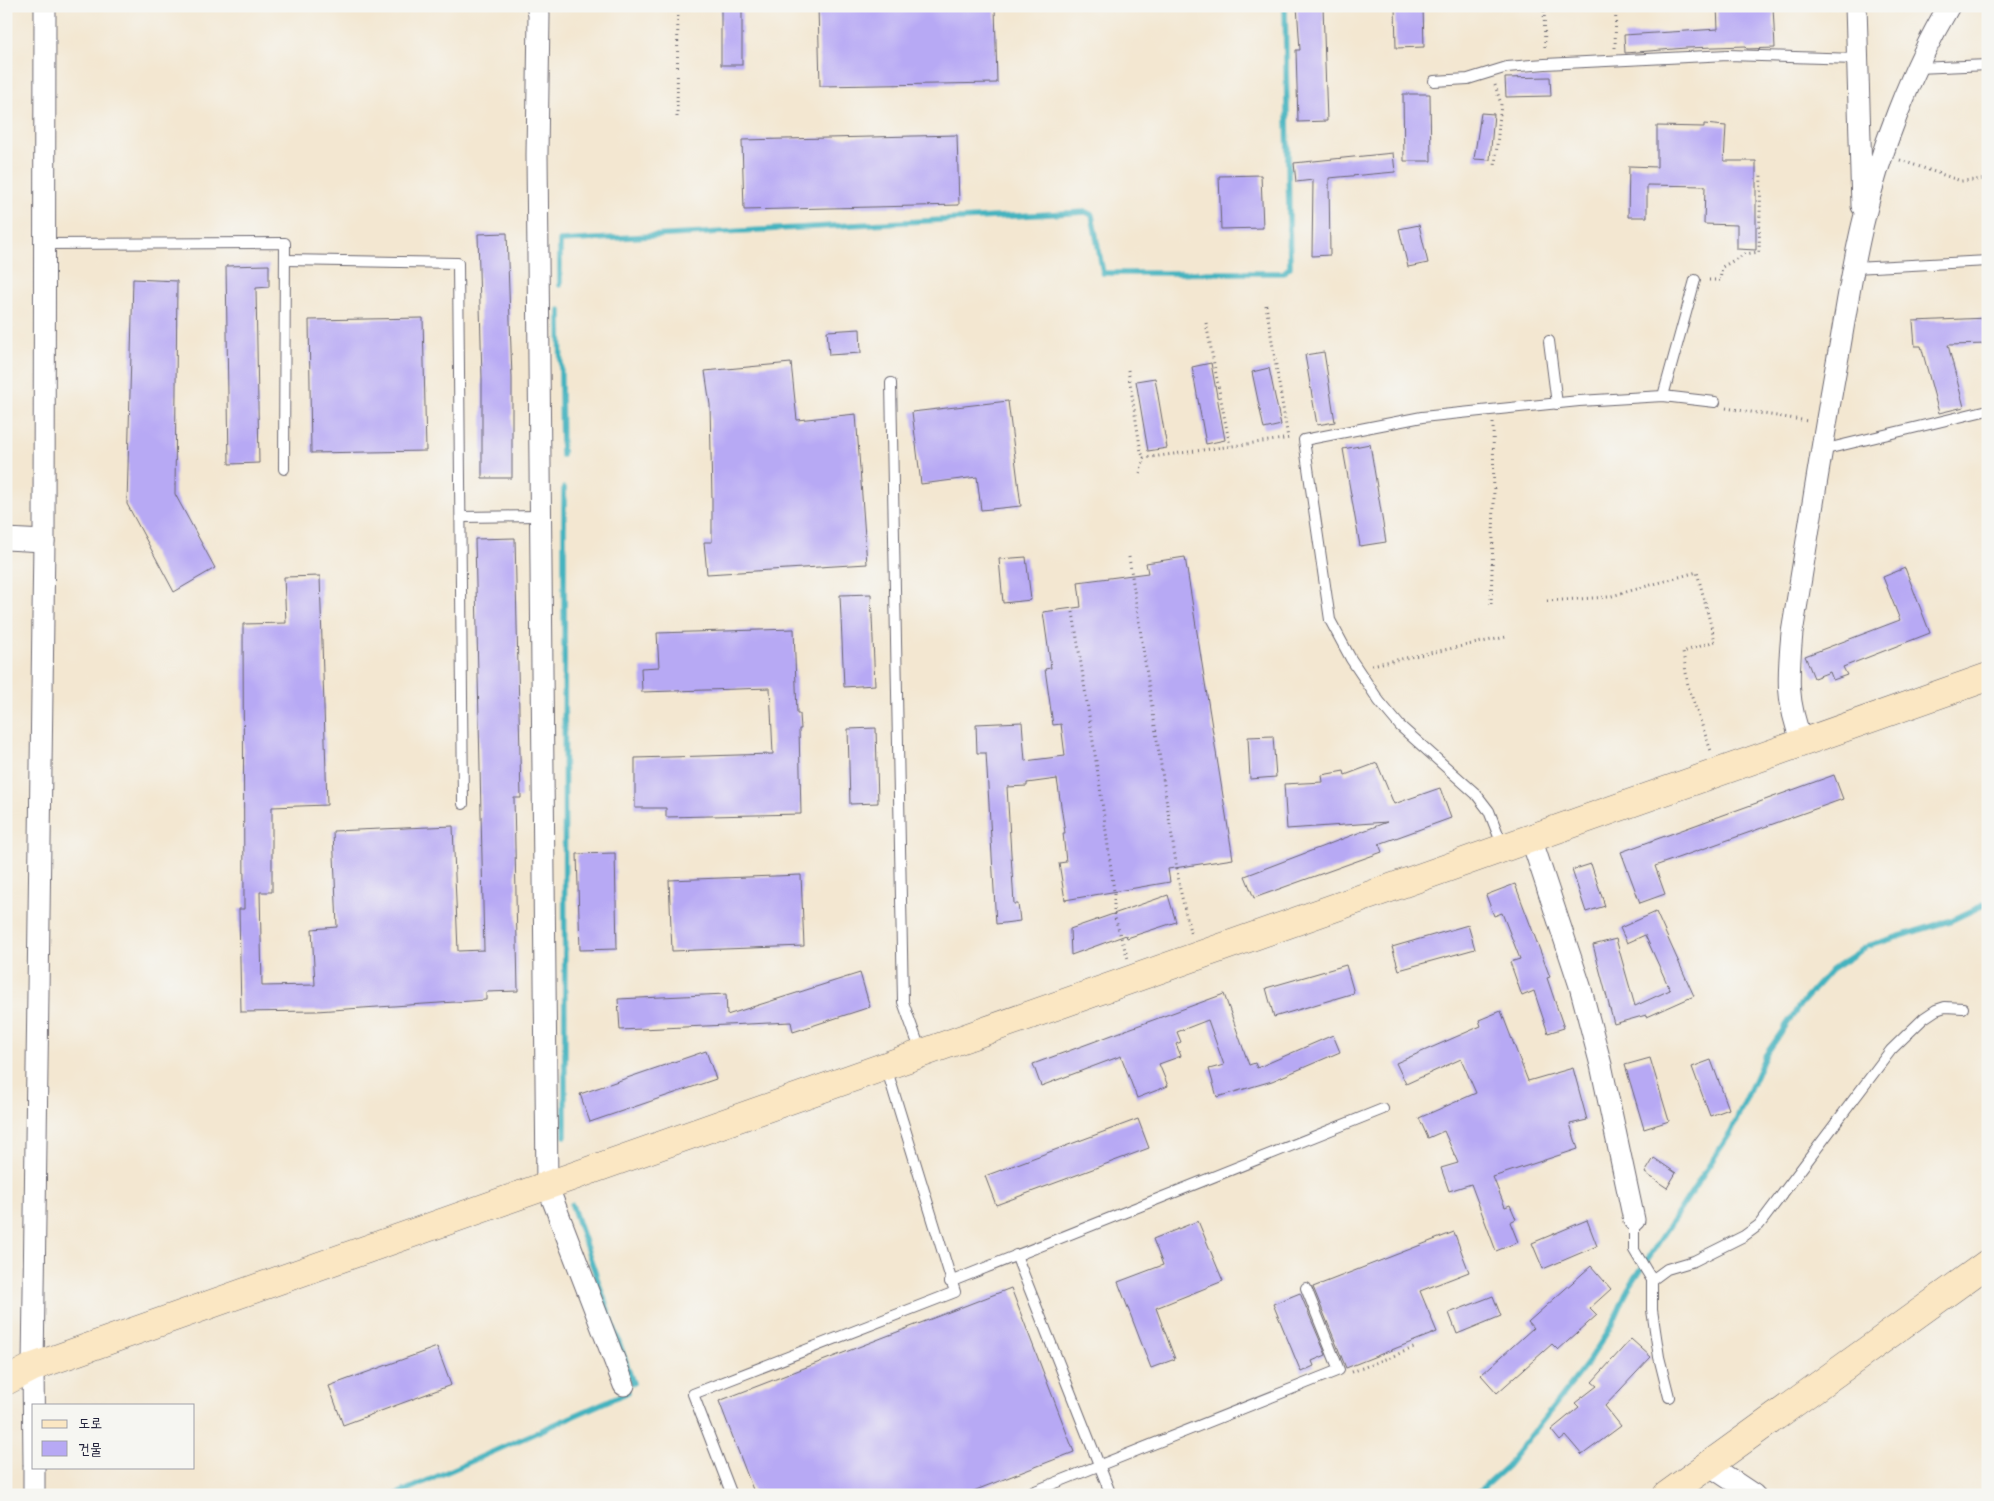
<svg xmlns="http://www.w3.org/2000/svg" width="1994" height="1501" font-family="Kalam,'Poor Story',sans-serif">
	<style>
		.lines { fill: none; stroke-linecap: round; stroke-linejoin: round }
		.stream { stroke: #44b3bf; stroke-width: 5.5 }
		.building { fill: #b7a9f4 }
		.lane-casing { stroke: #6b6770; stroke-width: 12 }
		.street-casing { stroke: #6b6770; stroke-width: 23 }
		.secondary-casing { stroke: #6b6770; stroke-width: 29 }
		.path { stroke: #6b6770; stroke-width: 3; stroke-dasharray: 1 4; stroke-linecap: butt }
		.lane { stroke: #fff; stroke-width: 10 }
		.street { stroke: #fff; stroke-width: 21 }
		.secondary { stroke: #fbe7c3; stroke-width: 28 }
	</style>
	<rect width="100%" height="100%" fill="#f6f6f2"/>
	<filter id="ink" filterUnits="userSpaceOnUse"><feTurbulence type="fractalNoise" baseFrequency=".02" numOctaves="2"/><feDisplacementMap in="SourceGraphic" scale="10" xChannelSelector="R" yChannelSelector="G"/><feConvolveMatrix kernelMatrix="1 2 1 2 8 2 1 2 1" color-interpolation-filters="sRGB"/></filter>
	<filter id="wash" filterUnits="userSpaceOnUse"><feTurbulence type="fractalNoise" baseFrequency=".0096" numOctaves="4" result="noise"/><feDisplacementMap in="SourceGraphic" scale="20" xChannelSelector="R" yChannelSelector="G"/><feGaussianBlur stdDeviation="1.12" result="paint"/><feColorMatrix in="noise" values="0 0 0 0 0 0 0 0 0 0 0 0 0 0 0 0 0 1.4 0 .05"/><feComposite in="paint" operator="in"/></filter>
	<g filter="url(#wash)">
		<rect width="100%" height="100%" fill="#f3e7d1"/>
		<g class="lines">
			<g class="stream">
				<path d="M560,285v-44l526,-29 6,3 11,58h180l7,-6 -5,-261"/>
				<path d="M560,310l2,145"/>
				<path d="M564,488l1,648"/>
				<path d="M572,1205l61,178"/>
				<path d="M395,1495l233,-103"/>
				<path d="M1475,1495l32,-29 80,-102 26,-41 15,-34 103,-157 34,-76 35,-51 31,-35 37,-24 84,-26 36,-17"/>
			</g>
		</g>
		<g id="blocks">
			<g class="building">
				<rect x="721" y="6" width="21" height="59"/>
				<path d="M818,6h177l2,77 -177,3z"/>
				<path d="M1297,6h26l4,115 -29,1 -2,-72h4z"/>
				<path d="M1395,6h28l1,41 -28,1z"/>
				<path d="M1717,6h56l2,42 -28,1 -1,-3 -60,2 -61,5 -1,-18 94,-6z"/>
				<path d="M1550,77l1,19 -45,1 -1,-19z"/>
				<path d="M1403,94h27l1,67h-27z"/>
				<path d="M1481,113l13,1 -4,46 -16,-1z"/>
				<path d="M1704,124l22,2 -2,35h32v89l-19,-1v-24l-33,-1 1,-38 -58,-1v32h-19l1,-51 28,1v-41l47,1z"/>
				<path d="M957,135l2,70 -215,5 -2,-70z"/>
				<path d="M1393,153l2,19 -66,6 1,77 -18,1 1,-76 -17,2 -2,-19z"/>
				<path d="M1261,175l2,53 -42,1 -2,-53z"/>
				<path d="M1419,225l9,38 -20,4 -9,-38z"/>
				<path d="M507,233l5,145v100h-30v-100l-4,-144z"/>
				<path d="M269,265v22l-13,1 3,175 -30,1 -3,-198z"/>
				<path d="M133,279l44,2 -2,213 40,74 -41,24 -47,-88z"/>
				<path d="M423,318l3,133 -115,2 -2,-133z"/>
				<path d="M1988,318v26l-40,1 16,62 -25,6 -18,-67h-6l-2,-25z"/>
				<path d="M860,329l1,24 -32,2 -2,-24z"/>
				<path d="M1324,352l11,70 -18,3 -12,-70z"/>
				<path d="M791,363l6,57 59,-6 11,150 -160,10 -3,-32h8v-43l-2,-94 -5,-34z"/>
				<path d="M1211,363l14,77 -19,4 -14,-77z"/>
				<path d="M1269,368l12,57 -17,4 -12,-57z"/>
				<path d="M1155,378l12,70 -19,3 -12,-70z"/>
				<path d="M1008,401l13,105 -40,4 -4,-33 -56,7 -9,-72z"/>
				<path d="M1370,444l16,98 -26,4 -17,-97z"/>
				<path d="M515,538l6,260h-7l4,193 -32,1v8l-170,11 -75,1 -2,-103h5l-1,-285 43,-1 -2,-46 36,-1 7,229 -55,2v85h-12l2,94 53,-1 -3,-56 25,-2 -4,-96 120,-5 5,125 26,-1 -9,-411z"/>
				<path d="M1026,557l5,43 -28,3 -4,-44z"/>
				<path d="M1185,557l48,302 -65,10 2,13 -105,18 -6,-37 7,-1 -3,-29h2l-8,-54 -30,4v3l-20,1 7,117h4l2,17 -24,3 -10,-171h-9l-1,-29 46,-2 3,39 40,-5 -4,-32 -8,1 -8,-56 6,-1 -8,-56 38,-5 -3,-25 70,-9 -2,-10z"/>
				<path d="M1905,568l25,65 -87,34 4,8 -14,5 -3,-8 -16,6 -9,-22 95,-36 -17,-43z"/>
				<path d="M871,594l4,91 -31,2 -4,-92z"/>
				<path d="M794,629l3,85h3l1,15h-2l2,85 -135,3v-9h-31v-50l138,-4 -3,-66 -128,4 -1,-24 18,-1 -2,-34z"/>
				<path d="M876,728l2,75 -28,1 -2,-75z"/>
				<path d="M1273,736l3,41 -26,2 -2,-42z"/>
				<path d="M1377,763l17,41 46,-16 11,30 -72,26 3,8 -128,46 -9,-22 142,-54 -100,7 -3,-45 39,-2 -1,-7 22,-4 1,4z"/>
				<path d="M1834,775l9,24 -188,67 10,28 -25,9 -19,-51z"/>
				<path d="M615,853l2,96 -37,1 -3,-96z"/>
				<path d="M1591,864l14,42 -19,6 -14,-42z"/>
				<path d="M801,875l3,71 -132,5 -3,-71z"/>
				<path d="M1515,884l35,93 -3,1 17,50 -16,5 -14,-42 -12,5 -12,-34 10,-3 -18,-46 -8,3 -8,-21z"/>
				<path d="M1168,895l8,27 -49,16 -1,-3 -55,20 -1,-26z"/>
				<path d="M1656,912l38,84 -47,21 -1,-2 -32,9 -21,-79 23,-6 19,67 35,-16 -25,-55 -18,8 -7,-15z"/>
				<path d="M1468,925l7,24 -76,21 -7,-23z"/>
				<path d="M1346,965l8,28 -80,24 -8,-29z"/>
				<path d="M860,973l10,34 -77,25 -2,-10 -171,8 -2,-31 108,-5 1,21z"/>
				<path d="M1224,994l25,71 6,-2 2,5 76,-33 7,17 -68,29 -55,16 -8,-28 15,-4 -16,-45 -31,12 4,10 -5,2 5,12 -22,8 9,22 -31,12 -16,-42 -80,30 -8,-22z"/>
				<path d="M1501,1011l27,70 45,-13 14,52 -17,4 8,25 -85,28 12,30 5,-2 6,14 -6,3 8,20 -22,9 -25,-67 -22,7 -8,-23 17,-5 -14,-32 -16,7 -9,-20 57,-25 -15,-34 -55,25 -10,-21 85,-37 -2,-6z"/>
				<path d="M706,1051l10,28 -126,43 -10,-28z"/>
				<path d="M1650,1058l19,63 -25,8 -19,-64z"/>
				<path d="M1711,1060l18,49 -19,7 -18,-49z"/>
				<path d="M1138,1119l11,29 -153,57 -11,-29z"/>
				<path d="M1654,1158l22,15 -9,15 -22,-15z"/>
				<path d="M1587,1220l10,26 -54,23 -11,-26z"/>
				<path d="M1198,1221l25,60 -67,27 19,51 -24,9 -33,-86 45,-17 -10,-26z"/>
				<path d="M1454,1232l15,40 -49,19 17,41 -91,36 -33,-81z"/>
				<path d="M1591,1266l20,23 -21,19 7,7 -39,35 -6,-6 -55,49 -16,-18 52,-47 -5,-6z"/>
				<path d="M1011,1288l63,164 -111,43h-208l-36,-94z"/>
				<path d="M1300,1293l26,62 -14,6 2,5 -13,6 -28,-68z"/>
				<path d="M1493,1296l8,20 -44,18 -8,-21z"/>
				<path d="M1631,1339l20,18 -46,49 16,20 -39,29 -16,-19 -6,5 -9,-11 28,-23 -4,-4 22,-17 -5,-4z"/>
				<path d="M437,1347l14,38 -108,40 -14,-39z"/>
			</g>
		</g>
	</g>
	<g filter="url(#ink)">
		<use href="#blocks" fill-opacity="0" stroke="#6b6770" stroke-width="1"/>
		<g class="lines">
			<defs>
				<g id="lane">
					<path d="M1917,68l71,-3"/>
					<path d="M1434,81l34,-2 39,-12 38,-3 183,-9 128,4"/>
					<path d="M45,244l240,-1 -1,226"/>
					<path d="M285,260l173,3 5,541"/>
					<path d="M1854,268l134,-7"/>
					<path d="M1549,341l8,63"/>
					<path d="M891,383l12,619 18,50"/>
					<path d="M1663,396l32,-116"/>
					<path d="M1822,450l166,-40"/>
					<path d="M461,517l80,-1"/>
					<path d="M1503,847l-14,-36 -13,-17 -76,-68 -21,-25 -28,-42 -21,-39 -26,-180 118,-23 157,-16 84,-5 52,6"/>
					<path d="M1634,1220v30l18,30v30l7,47 10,40"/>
					<path d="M1016,1255l95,240"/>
					<path d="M1652,1280l15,-11 27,-8 50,-25 15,-11 132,-175 33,-32 12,-8 9,-3 18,1"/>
					<path d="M950,1282l433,-173"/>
					<path d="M732,1495l-39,-101 262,-102 -69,-225"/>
					<path d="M1025,1495l314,-125 -33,-82"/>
				</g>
				<g id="street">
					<path d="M537,6l2,9 -2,140 10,1030 77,200"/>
					<path d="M1856,6l6,200"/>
					<path d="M6,539l38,2"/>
					<path d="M1802,742c-16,-41 -14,-66 -10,-109 16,-96 30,-192 48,-287 7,-41 13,-82 23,-123 16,-70 49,-155 86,-217"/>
					<path d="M1531,838l49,148 21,79 33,155"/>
					<path d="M34,1464l-1,-97 11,-826 1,-535"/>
					<path d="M1709,1465l45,30"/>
					<path d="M34,1467v28"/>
				</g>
				<g id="secondary">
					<path d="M6,1381l27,-14 1955,-690"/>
					<path d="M1667,1495l321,-232"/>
				</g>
			</defs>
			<use href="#lane" class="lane-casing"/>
			<use href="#street" class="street-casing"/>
			<use href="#secondary" class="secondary-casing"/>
			<g class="path">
				<path d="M1544,6l1,45"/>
				<path d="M1615,48l1,-42"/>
				<path d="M1495,85l6,19 -6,62"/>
				<path d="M677,117l1,-111"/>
				<path d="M1900,160l61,21 27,-2"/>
				<path d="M1709,280h11l2,-13 23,-13 14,-2 2,-78"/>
				<path d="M1266,305l22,133"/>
				<path d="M1206,323l24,123"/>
				<path d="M1128,370l13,82 3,6"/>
				<path d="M1726,408l82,13"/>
				<path d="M1140,473l4,-15 147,-20"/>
				<path d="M1129,557l51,332 11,47"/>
				<path d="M1547,601l61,-4 89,-25 18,69 -32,11 5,34 23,65"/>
				<path d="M1491,604l3,-101 -1,-81"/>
				<path d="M1073,612l27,175 14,104v24l14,44"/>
				<path d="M1372,665l134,-28"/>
				<path d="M1352,1372l64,-25"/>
			</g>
			<use href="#lane" class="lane"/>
			<use href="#street" class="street"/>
			<use href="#secondary" class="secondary"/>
		</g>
	</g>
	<rect width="1994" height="1501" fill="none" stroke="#f6f6f2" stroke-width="25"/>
	<rect x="32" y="1404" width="162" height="65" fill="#f6f6f2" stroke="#a1a1a9"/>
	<rect x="42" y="1420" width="25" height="8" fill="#fbe7c3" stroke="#a1a1a9"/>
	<text x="78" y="1428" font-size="15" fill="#22223b">도로</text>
	<rect x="42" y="1441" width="25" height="15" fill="#b7a9f4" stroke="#a1a1a9"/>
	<text x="78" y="1454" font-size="15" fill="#22223b">건물</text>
</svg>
